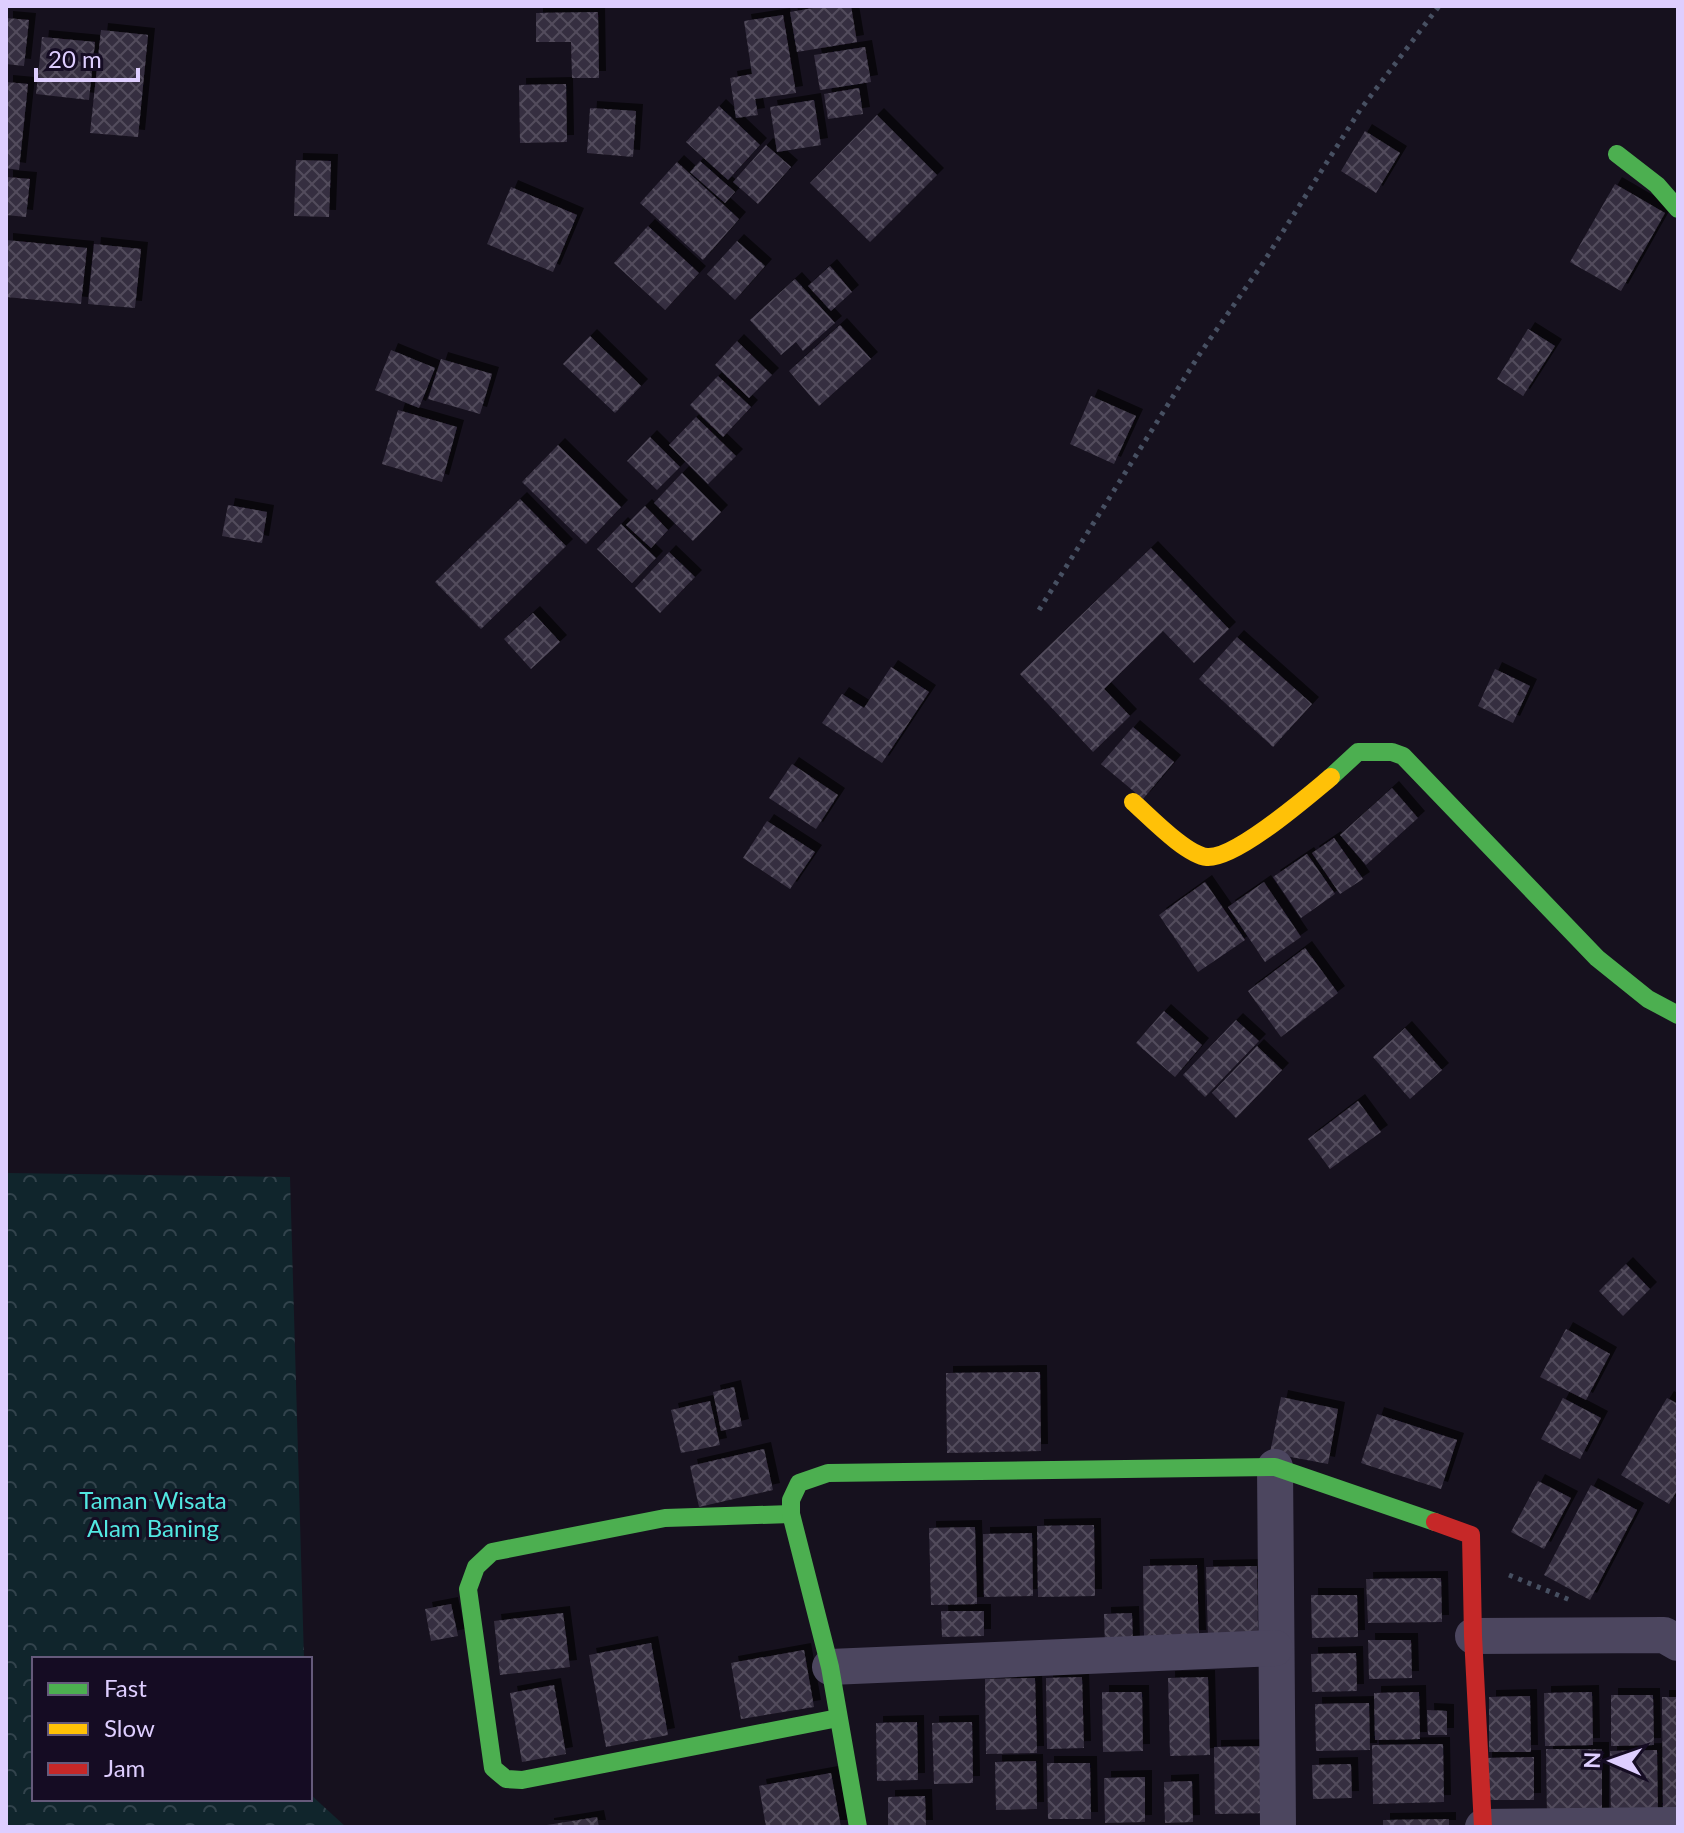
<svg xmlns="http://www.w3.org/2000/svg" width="1684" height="1833" font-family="Lato,sans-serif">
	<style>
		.forest { fill: url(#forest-crowns) }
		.building { fill: url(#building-cross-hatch); filter: url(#shadow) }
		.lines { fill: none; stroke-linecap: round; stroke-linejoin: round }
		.path { stroke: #475062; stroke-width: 5; stroke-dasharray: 4 6; stroke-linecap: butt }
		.street { stroke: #4c465f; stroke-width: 36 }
		.fast { stroke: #4caf50; stroke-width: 18 }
		.slow { stroke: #ffc107; stroke-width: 18 }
		.jam { stroke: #c62828; stroke-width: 18 }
		.labels { text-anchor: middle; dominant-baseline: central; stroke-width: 6; stroke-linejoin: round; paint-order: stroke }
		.park-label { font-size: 24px; fill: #52e7e2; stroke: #150c23 }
	</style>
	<defs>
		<pattern id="forest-crowns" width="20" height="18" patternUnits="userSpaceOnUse" patternTransform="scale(2)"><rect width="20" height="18" fill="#10252c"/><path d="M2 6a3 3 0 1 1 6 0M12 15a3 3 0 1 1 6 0" fill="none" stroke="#32434c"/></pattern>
		<pattern id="building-cross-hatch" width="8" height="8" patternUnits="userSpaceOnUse" patternTransform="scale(2)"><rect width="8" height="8" fill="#362f40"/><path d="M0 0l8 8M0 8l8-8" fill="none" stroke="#534c5d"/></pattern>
		<filter id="shadow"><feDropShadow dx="7" dy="-7" stdDeviation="0" flood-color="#0009"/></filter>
	</defs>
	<rect width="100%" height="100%" fill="#16111e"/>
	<path class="forest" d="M6,1173l284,4 14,482h-270v140h276v-5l36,33h-340z"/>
	<g class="building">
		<path d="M825,6h26l6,36 -60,10 -7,-40z"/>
		<path d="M598,12l1,66h-27l-1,-36h-35v-29z"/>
		<path d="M783,15l13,78 -41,6 3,16 -22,3 -6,-40 22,-4 -8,-53z"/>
		<path d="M6,18l23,2 -5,46 -18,-2z"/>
		<path d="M101,30l47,5 -10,102 -48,-4z"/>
		<path d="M42,37l53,5 -6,58 -53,-6z"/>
		<path d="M865,47l6,35 -51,8 -6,-35z"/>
		<path d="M6,82l22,2 -9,86 -13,-2z"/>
		<path d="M566,84l1,58 -47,1 -1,-58z"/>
		<path d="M859,88l4,26 -35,5 -4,-25z"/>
		<path d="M814,100l7,45 -44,7 -7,-45z"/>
		<path d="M719,106l41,39 -32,35 -42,-38z"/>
		<path d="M590,108l46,3 -3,46 -46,-4z"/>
		<path d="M877,115l60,60 -67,67 -60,-59z"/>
		<path d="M1365,131l35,22 -24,40 -35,-22z"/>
		<path d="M766,145l25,22 -33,37 -25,-22z"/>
		<path d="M296,160l35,1 -2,56 -35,-1z"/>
		<path d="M700,161l35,31 -10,11 -35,-31z"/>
		<path d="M677,162l62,57 -36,41 -63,-57z"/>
		<path d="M6,177l24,2 -4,38 -20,-2z"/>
		<path d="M1615,184l50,29 -44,78 -51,-29z"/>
		<path d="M511,187l66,28 -24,57 -66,-28z"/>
		<path d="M648,226l51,47 -34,37 -51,-47z"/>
		<path d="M6,240l81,8 -6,56 -75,-7z"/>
		<path d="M737,241l28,25 -30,34 -28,-26z"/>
		<path d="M94,244l47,5 -6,59 -47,-4z"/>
		<path d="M830,266l22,26 -21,19 -23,-25z"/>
		<path d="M795,279l40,44 -32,28 -7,-9 -15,13 -31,-35z"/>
		<path d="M840,325l31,34 -52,47 -30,-35z"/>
		<path d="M1528,329l27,17 -32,50 -26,-17z"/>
		<path d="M590,336l51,50 -26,27 -52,-49z"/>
		<path d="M737,341l35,34 -23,23 -34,-33z"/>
		<path d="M391,350l44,18 -16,40 -44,-18z"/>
		<path d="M441,359l51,15 -12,40 -52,-15z"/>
		<path d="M718,376l33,31 -28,30 -33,-32z"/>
		<path d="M1091,396l45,20 -22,48 -44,-20z"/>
		<path d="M398,410l59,17 -15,55 -60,-18z"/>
		<path d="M696,417l40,39 -28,28 -39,-39z"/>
		<path d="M650,437l30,30 -23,23 -30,-29z"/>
		<path d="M558,445l63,62 -35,37 -64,-62z"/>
		<path d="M682,473l39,39 -28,29 -39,-38z"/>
		<path d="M520,499l46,47 -85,83 -46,-47z"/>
		<path d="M228,505l39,7 -5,31 -40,-7z"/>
		<path d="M645,506l23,24 -17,18 -25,-23z"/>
		<path d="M621,524l35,34 -24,25 -35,-34z"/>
		<path d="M1151,548l78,81 -35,34 -31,-32 -59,58 26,27 -37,36 -73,-78z"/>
		<path d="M669,552l26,25 -35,36 -25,-25z"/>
		<path d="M533,613l27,29 -29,27 -27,-30z"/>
		<path d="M1237,637l75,67 -39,43 -74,-68z"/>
		<path d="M891,667l38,25 -47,71 -60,-40 20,-29 22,14z"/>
		<path d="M1495,669l35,17 -17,37 -35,-17z"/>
		<path d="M1133,727l41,35 -31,37 -42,-35z"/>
		<path d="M792,764l46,31 -22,34 -47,-31z"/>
		<path d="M1392,788l26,30 -52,47 -26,-30z"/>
		<path d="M767,821l48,31 -25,37 -47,-31z"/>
		<path d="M1334,838l29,41 -23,15 -28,-41z"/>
		<path d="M1307,854l28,40 -34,24 -28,-41z"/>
		<path d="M1205,882l40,58 -47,32 -39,-57z"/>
		<path d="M1264,882l37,55 -36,25 -37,-55z"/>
		<path d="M1305,948l33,45 -57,44 -33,-46z"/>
		<path d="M1164,1011l38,34 -27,32 -39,-34z"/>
		<path d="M1236,1020l23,21 -54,56 -22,-22z"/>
		<path d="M1405,1028l37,42 -32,29 -37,-42z"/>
		<path d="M1257,1046l25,24 -46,48 -24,-25z"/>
		<path d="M1358,1101l23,31 -51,37 -22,-30z"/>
		<path d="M1626,1264l24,25 -27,27 -24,-25z"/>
		<path d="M1566,1329l44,25 -24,46 -46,-23z"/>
		<path d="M1040,1372l1,79 -94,2 -1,-80z"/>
		<path d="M734,1387l8,39 -21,5 -8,-39z"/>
		<path d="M1281,1397l57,12 -10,55 -58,-11z"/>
		<path d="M1563,1398l38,20 -21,41 -39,-20z"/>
		<path d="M1667,1398l11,6v85l-9,15 -48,-29z"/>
		<path d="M710,1401l10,44 -39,8 -10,-43z"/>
		<path d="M1377,1414l80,26 -16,49 -80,-26z"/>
		<path d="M764,1449l9,41 -74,17 -9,-41z"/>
		<path d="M1538,1481l33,17 -27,51 -33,-17z"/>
		<path d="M1591,1485l46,25 -47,90 -46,-25z"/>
		<path d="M1094,1525l1,71 -57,1 -1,-71z"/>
		<path d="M975,1527l2,77 -46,1 -2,-77z"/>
		<path d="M1032,1533l1,63 -49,1 -1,-63z"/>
		<path d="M1197,1565l2,72 -55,1 -1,-72z"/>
		<path d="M1257,1566l1,71 -50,1 -2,-71z"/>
		<path d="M1441,1578l1,44 -74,1 -2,-44z"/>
		<path d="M1311,1595h46l1,42 -46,1z"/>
		<path d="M451,1604l7,32 -27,5 -6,-32z"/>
		<path d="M941,1611h43v25l-42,1z"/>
		<path d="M563,1613l7,54 -70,8 -6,-54z"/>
		<path d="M1132,1613l1,35h-28l-1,-34z"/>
		<path d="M1368,1640h43l1,38 -43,1z"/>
		<path d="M651,1643l17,92 -62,12 -17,-92z"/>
		<path d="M804,1650l10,57 -73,12 -10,-56z"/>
		<path d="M1356,1653l1,38 -45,1 -1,-38z"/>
		<path d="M1082,1677l2,71 -37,1 -1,-71z"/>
		<path d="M1208,1677l2,78 -40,1 -2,-78z"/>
		<path d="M1035,1678l2,75 -51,1 -1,-75z"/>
		<path d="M554,1685l12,69 -44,8 -12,-69z"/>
		<path d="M1102,1692h40l1,59 -40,1z"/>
		<path d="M1419,1692l1,47 -45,1 -1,-47z"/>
		<path d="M1592,1692l1,53 -48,1 -1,-53z"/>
		<path d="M1611,1695h42l1,50 -43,1z"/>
		<path d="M1530,1696l1,56h-42v-55z"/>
		<path d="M1662,1697h16v116h-15z"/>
		<path d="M1369,1703l1,47 -54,1 -1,-47z"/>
		<path d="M1427,1710l20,1v24h-19z"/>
		<path d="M917,1722l1,58 -41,1 -1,-58z"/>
		<path d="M972,1722l1,61 -39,1 -2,-61z"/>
		<path d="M1443,1744l1,58 -71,2 -1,-59z"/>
		<path d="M1274,1746l1,67 -60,1 -1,-67z"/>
		<path d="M1546,1749h56v71h-55z"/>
		<path d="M1657,1750l1,70 -47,1 -1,-70z"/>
		<path d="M1534,1757v43h-48l-1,-42z"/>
		<path d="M1036,1761l1,48 -41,1 -1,-48z"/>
		<path d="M1047,1763h43l1,56h-43z"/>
		<path d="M1351,1764l1,34 -39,1 -1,-34z"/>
		<path d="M831,1773l10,54h-75l-7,-41z"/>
		<path d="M1145,1777v45l-40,1 -1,-45z"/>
		<path d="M1192,1781l1,41 -28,1 -1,-41z"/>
		<path d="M925,1796l1,31h-38v-30z"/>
		<path d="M597,1817l2,10h-52v-2z"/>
		<path d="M1449,1819v8h-66v-7z"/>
	</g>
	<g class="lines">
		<g class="path">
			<path d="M1039,610l160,-255 64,-92 97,-153 79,-104"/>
			<path d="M1509,1575l61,25"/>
		</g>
		<g class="street">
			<path d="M1275,1467l3,360"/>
			<path d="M1473,1636l191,-1 14,8"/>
			<path d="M830,1667l445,-19"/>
			<path d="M1483,1827l195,-2"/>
		</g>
		<g class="fast">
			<path d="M1617,154l40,31 21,24"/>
			<path d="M1331,777l27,-25h34l11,4 194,202 51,41 30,16"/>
			<path d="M791,1514l-126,4 -173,34 -16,15 -8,22 25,179 13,11 16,1 316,-62"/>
			<path d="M858,1827l-28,-160 -39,-153v-14l8,-17 29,-10 447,-6 160,55"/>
		</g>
		<path class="slow" d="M1133,802c16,14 53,53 74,55 29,2 101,-61 124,-80"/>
		<path class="jam" d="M1435,1522l36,13 2,101 10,191"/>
	</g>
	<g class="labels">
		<g class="park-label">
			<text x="153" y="1499">Taman Wisata<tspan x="153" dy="28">Alam Baning</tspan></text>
		</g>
	</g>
	<rect width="1684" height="1833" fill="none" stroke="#deceff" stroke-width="16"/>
	<rect x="32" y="1657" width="280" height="144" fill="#150c23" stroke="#655a7b" stroke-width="2"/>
	<rect x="48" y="1683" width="40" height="12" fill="#4caf50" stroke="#655a7b" stroke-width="2"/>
	<text x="104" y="1697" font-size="24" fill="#deceff">Fast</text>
	<rect x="48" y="1723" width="40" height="12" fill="#ffc107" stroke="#655a7b" stroke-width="2"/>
	<text x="104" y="1737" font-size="24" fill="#deceff">Slow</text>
	<rect x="48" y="1763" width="40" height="12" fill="#c62828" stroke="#655a7b" stroke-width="2"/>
	<text x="104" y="1777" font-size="24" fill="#deceff">Jam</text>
	<g transform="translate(1612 1761) rotate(272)" stroke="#150c23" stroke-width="6" paint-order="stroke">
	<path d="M0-6L14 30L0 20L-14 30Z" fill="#deceff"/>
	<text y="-12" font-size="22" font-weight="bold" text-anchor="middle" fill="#deceff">N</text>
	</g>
	<path d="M36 68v12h102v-12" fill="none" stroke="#deceff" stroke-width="4"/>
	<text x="48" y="68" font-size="24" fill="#deceff" stroke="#150c23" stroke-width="6" paint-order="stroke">20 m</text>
</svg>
